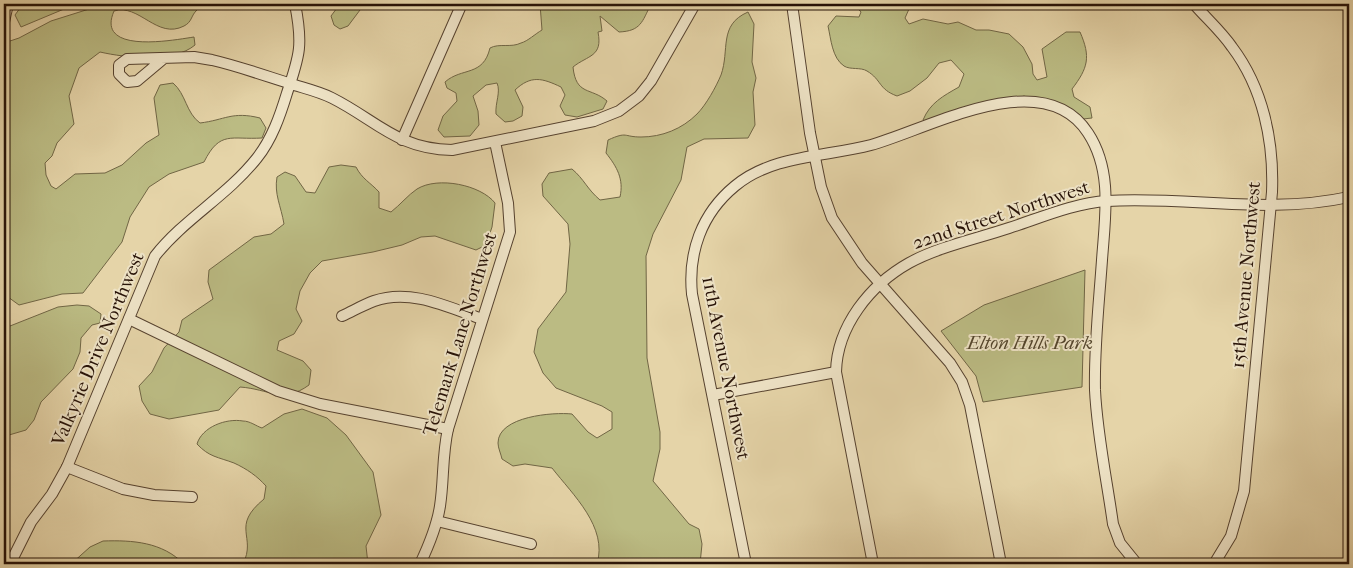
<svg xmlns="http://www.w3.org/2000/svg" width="1353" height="568" font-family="'IM FELL French Canon',serif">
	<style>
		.green { fill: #bbbb83; stroke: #716645 }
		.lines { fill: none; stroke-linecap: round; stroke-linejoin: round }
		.street-casing { stroke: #56422f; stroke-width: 12 }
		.street { stroke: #eee3c6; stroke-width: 10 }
		.labels { text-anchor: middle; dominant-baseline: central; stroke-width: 4; stroke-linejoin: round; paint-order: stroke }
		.street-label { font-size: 19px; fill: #271207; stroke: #eee3c6 }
		.park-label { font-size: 19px; font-style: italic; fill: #53452c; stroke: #eee3c6 }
	</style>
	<rect width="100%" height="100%" fill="#e5d4a8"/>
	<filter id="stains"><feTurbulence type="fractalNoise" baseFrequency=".004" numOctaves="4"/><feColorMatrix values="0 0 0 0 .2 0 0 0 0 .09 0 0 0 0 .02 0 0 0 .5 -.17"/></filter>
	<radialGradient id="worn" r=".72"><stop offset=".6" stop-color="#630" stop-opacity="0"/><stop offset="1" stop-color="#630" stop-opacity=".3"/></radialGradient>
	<g class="green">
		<path d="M23,4h53l-55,23 -6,-12z"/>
		<path d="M105,4h101c-3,2 -8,4 -10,7 -5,5 -4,11 -12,15 -27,14 -45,-23 -70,-15 -19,44 60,29 80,26l1,8c-21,18 -69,13 -95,7l-21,16 -10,28 5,28 -17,19 -5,13 -7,7 1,12 5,11 5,3 19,-15 30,-1 17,-8 24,-22 13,-8 -5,-37 6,-13 13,-2c13,11 13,30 27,40 25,-3 32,-12 60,-5l6,10 -4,10c-31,2 -42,-8 -58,24l-35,12 -20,13 -19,30 -8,25 -39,51 -21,1 -43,11 -11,-8 -4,-9v-245l15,-5 32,-17z"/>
		<path d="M336,4h27v2l-15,20 -8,3 -6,-4 -3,-9 6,-8z"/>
		<path d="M540,4h111c-9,18 -10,27 -32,28l-19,-16 2,15 -4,1c5,25 -10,23 -25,35 3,29 18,20 34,34l-4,8 -26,8 -12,-2 -5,-9 5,-11 -4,-8c-19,-9 -30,-12 -46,3l8,17 -1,9 -9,5 -8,1 -9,-8c-1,-11 5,-22 1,-31l-11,2 -13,11 5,15 1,14 -9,11 -26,1 -6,-7 5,-14 14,-15 -1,-8 -9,-5 -2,-6c17,-15 38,-5 45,-34 9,-5 21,0 31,-5 7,-2 14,-9 21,-13z"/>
		<path d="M854,4h63l-8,5 -4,9 4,6 14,-5 25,5 10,-2 18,8h13l20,4 14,13 9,17 1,10 4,6 10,-3 -5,-28 24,-17h14c11,25 8,36 -8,57l2,8 16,10 2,11 -9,1 -59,-23 -92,29 -9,-5c7,-17 20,-24 36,-33l5,-13 -13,-14 -12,3 -12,15 -17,13 -13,5c-19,-7 -15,-16 -30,-25 -6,-4 -17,-1 -23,-5 -12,-8 -13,-27 -16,-40l8,-10 23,1 2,-5z"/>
		<path d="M748,12l6,12 -2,38 4,16 -3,14 2,33 -7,13 -44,1 -17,8 -6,33 -28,54 -7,22 1,102 13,74v17l-7,32 36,43 10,5 3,15 -2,20h-103c11,-37 -24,-69 -45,-96l-27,-4 -12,2 -11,-7c-1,-5 -4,-11 -4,-16 0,-27 56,-31 74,-29l16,18 9,6 15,-9v-17l-10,-6 -46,-18 -13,-15 -9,-21 4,-23 28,-37 4,-48 -2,-20 -25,-28 -1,-12 7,-11 23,-4c12,10 15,20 28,31l20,-3c4,-18 -3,-30 -14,-44l2,-13c20,-9 15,-3 33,-3 21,0 41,-8 56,-23 9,-9 19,-27 24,-39 9,-25 -3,-50 27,-63z"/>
		<path d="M341,165l15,2c6,12 15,16 23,25v16l12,4c9,-7 17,-17 26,-23 21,-13 64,-4 78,14l-3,24 -6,18 -10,5 -41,-14 -14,1 -19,8 -29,7 -51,9 -12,12 -10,18 -4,18 6,12 -8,13 -15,7 -2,9 26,11 8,9 -2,15c-26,19 -40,4 -69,2l-21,23 -50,9 -19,-5 -8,-13 -3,-15 13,-14 12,-24 15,-16 3,-12 31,-21 -5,-17 1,-12 45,-33 17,-3 13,-10c-3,-18 -10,-30 -7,-47l8,-5 10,4 11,16 9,1 14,-26z"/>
		<path d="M1085,270l-3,117 -99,15 -7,-26 -35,-45 43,-26z"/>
		<path d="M77,305l12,1 12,8 -1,9 -8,2 -11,13 -1,14 -7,17 -32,33 -7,18 -8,10 -17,5 -5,8v-111l6,-6 48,-19z"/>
		<path d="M302,409l25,9 19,17 27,37 8,43 -15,31 2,18h-125c14,-28 -13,-37 21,-65l2,-13c-9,-10 -19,-17 -32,-23 -16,-6 -25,-6 -37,-19 5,-17 29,-26 46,-23 7,0 13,5 19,7l22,-14z"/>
		<path d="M103,541c30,-1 59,1 81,23h-113l19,-17z"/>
	</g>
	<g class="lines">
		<defs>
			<g id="street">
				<path d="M792,4l18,129 11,54 11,31 30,45 88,100 12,19 8,23 31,159"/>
				<path d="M1194,4c12,14 27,27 38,43 31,41 42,94 40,145l-28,299 -13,45 -17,28"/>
				<path d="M4,22l4,-18"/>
				<path d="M162,60l-25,21 -10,1 -8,-8v-9l8,-6 67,-2 18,3c26,6 51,15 76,23 15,5 30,8 44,15 44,22 65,51 120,52l142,-29 25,-10 20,-15 12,-15 44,-77"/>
				<path d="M402,140l58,-132"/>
				<path d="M342,316c11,-5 21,-11 32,-15 36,-13 74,6 108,18"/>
				<path d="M129,319l149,72 42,13 128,25"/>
				<path d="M713,395l123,-23"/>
				<path d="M67,467l56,22 31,6 38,2"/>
				<path d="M437,521l94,23"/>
				<path d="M10,564l21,-42 21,-28 15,-27 88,-211c29,-37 72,-60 102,-98 15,-19 23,-42 30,-65 13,-38 16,-49 8,-89"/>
				<path d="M420,564c9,-19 17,-38 20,-58 4,-26 2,-51 8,-77l62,-197 -2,-29 -13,-61"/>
				<path d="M746,564l-54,-270c-4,-41 9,-80 43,-108 37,-31 90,-29 136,-41 58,-16 172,-82 217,-12 25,38 17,84 14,127 -3,43 -8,87 -7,130 2,44 12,91 18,134l7,19 17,21"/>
				<path d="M873,564l-37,-192c1,-46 34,-87 73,-109 29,-16 67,-24 100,-35 31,-10 65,-25 98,-27 83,-5 159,14 242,-4"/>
			</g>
		</defs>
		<use href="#street" class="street-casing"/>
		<use href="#street" class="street"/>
	</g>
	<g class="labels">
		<g class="street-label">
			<text transform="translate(1001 215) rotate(-18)">22nd Street Northwest</text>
			<text transform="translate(1246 275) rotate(-85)">15th Avenue Northwest</text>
			<text transform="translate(460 334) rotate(-73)">Telemark Lane Northwest</text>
			<text transform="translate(98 349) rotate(-67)">Valkyrie Drive Northwest</text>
			<text transform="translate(726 368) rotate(79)">11th Avenue Northwest</text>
		</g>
		<g class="park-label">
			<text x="1030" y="343">Elton Hills Park</text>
		</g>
	</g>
	<rect width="1353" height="568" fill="none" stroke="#e5d4a8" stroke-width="20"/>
	<rect x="5" y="5" width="1343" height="558" fill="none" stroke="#271207" stroke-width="2.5"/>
	<rect x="10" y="10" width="1333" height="548" fill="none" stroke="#271207"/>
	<rect width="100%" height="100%" filter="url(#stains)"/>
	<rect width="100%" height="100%" fill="url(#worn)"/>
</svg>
